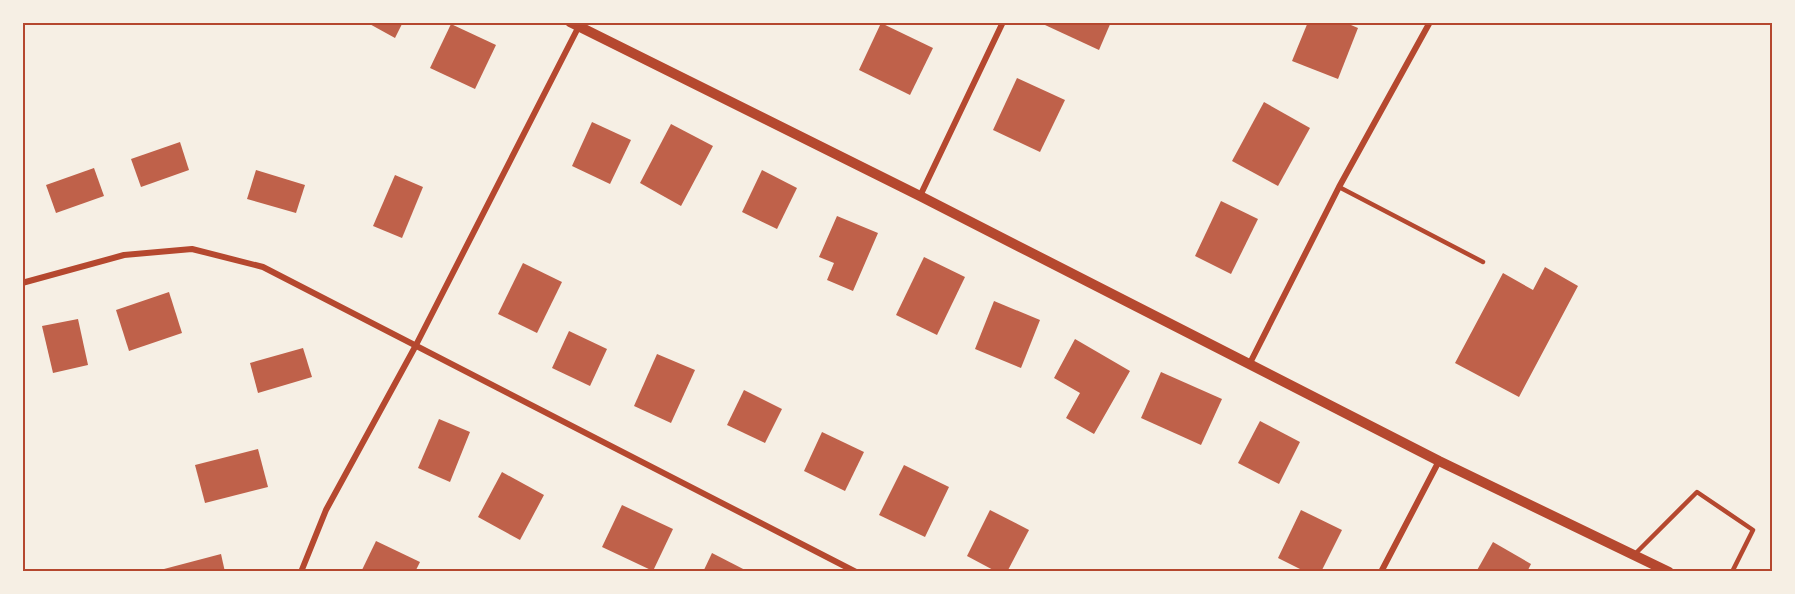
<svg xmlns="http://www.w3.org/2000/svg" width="1795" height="594" font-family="'Exo 2',sans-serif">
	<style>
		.building { fill: #bf614a }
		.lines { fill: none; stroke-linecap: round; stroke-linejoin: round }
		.service { stroke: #b5482f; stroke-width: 4.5 }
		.minor { stroke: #b5482f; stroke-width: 6 }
		.tertiary { stroke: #b5482f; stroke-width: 10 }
		.neatline { fill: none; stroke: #b5482f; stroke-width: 2 }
	</style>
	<rect width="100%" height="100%" fill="#f6efe4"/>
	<g class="building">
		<path d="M366,22h37l-8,16z"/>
		<path d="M1046,22h65l-12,28 -54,-25z"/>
		<path d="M1308,22h36l14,6 -20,51 -46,-18z"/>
		<path d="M881,23l52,25 -23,47 -51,-25z"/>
		<path d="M451,24l45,21 -21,44 -45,-21z"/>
		<path d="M1017,78l48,22 -25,52 -47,-22z"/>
		<path d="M1264,102l46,26 -32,58 -46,-25z"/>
		<path d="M592,122l39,18 -21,44 -38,-18z"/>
		<path d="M671,124l42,22 -32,60 -41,-23z"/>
		<path d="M180,142l9,28 -48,17 -10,-28z"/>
		<path d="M94,168l10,28 -48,17 -10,-28z"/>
		<path d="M256,170l49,15 -9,28 -49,-14z"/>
		<path d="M762,170l35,18 -20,41 -35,-17z"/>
		<path d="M395,175l28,12 -21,51 -29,-12z"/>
		<path d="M1221,201l37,18 -27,55 -36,-18z"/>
		<path d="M837,216l41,17 -25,58 -26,-11 7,-17 -15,-6z"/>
		<path d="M924,257l41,20 -28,58 -41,-20z"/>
		<path d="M523,263l39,19 -25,51 -39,-19z"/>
		<path d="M1545,267l33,19 -59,111 -64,-34 48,-90 30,17z"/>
		<path d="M169,292l13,41 -53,18 -13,-41z"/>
		<path d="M994,301l46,19 -19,48 -46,-19z"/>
		<path d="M78,319l10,46 -35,8 -11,-47z"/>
		<path d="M569,331l38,18 -17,37 -38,-18z"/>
		<path d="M1075,339l55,32 -36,63 -28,-16 14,-25 -26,-15z"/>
		<path d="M303,348l9,29 -54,16 -8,-30z"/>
		<path d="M657,354l38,16 -24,53 -37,-17z"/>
		<path d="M1161,372l61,27 -21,46 -60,-27z"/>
		<path d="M744,390l38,19 -17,34 -38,-18z"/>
		<path d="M439,419l31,13 -20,50 -32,-14z"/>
		<path d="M1260,421l40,21 -21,42 -41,-21z"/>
		<path d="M822,432l42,20 -19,39 -41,-20z"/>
		<path d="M258,449l10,38 -63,16 -10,-38z"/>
		<path d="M904,465l45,22 -24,50 -46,-22z"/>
		<path d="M502,472l42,23 -24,45 -42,-23z"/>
		<path d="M622,505l51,24 -20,42 -51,-24z"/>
		<path d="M990,510l39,20 -22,42h-10l-30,-16z"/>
		<path d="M1301,510l41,20 -21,42h-15l-28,-14z"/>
		<path d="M376,541l44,21 -5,10h-54z"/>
		<path d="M1493,542l38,22 -4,8h-51z"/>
		<path d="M712,553l37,19h-46z"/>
		<path d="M221,554l4,18h-60l-1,-3z"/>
	</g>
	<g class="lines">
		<g class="service">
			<path d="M1339,187l144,75"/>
			<path d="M1635,554l62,-62 56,38 -21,42"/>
		</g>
		<g class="minor">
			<path d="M920,196l83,-174"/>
			<path d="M22,283l102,-28 68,-6 71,18 593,305"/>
			<path d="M1249,365l90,-178 91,-165"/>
			<path d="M301,572l25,-62 89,-163 165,-323"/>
			<path d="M1381,572l58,-111"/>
		</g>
		<path class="tertiary" d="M570,22l350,174 519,265 230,111"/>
	</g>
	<rect width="1795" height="594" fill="none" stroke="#f6efe4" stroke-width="48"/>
	<rect x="24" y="24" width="1747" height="546" class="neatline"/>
</svg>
